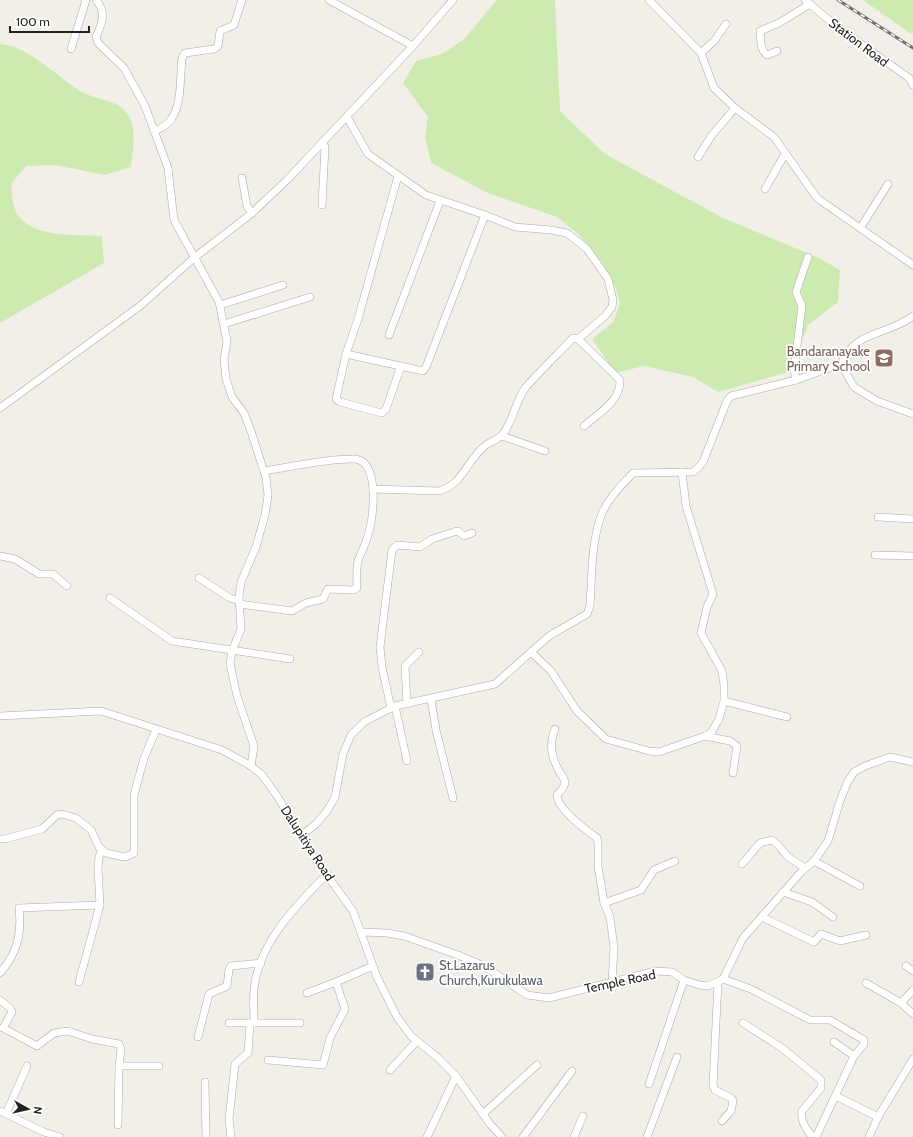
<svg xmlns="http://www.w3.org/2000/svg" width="913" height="1137" font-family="Cabin,sans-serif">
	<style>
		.grass { fill: #cdebb0 }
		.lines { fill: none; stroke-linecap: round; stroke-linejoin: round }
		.minor-casing { stroke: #a9a9a9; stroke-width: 8 }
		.minor { stroke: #fff; stroke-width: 7 }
		.rail-casing { stroke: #707070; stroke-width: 3 }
		.rail { stroke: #fff; stroke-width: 1.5; stroke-dasharray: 4.5; stroke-linecap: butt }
		.labels { text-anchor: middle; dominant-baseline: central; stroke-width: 3.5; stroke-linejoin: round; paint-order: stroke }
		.street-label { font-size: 13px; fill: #222; stroke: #fff }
		.education-label { font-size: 13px; fill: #785e54; stroke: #fff; text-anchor: end }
		.worship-label { font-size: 13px; fill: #5b616d; stroke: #fff; text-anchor: start }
	</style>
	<rect width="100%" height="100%" fill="#f2efe9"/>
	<g class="grass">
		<path d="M497,0h58l5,111 45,43 118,64 96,40 21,12 -2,32 -30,23 -15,37 -1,9 -74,21 -25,-15 -49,-11 -29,7 -23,-34 22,-18 6,-18 -4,-14 -15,-28 -22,-26 -22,-18 -69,-24 -57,-30 -6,-25 3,-21 -25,-34 13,-22 26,-7 22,-15z"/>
		<path d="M863,0h50v33l-2,1z"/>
		<path d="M0,44c30,2 58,35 84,49 18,9 35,5 46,25 7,15 2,34 1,49l-26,8 -50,-10 -29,1 -15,18c1,8 1,21 5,28 15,27 59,22 86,24l2,27 -104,60z"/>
	</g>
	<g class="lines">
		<defs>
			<g id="minor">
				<path d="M96,0c11,13 6,23 0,37l2,6 26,25 21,38 23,62 6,52 45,82 8,39 -3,18 2,20 6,18 12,16 8,21 14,44 2,17 -3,20 -9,32 -15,35 -2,14 2,33 -9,22 -2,13 7,32 17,50 -3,20"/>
				<path d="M329,0l84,46"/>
				<path d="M649,0l52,53 13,35 21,20 39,29 43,61 96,67"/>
				<path d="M805,0l31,26 73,52 4,7"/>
				<path d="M71,49l15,-49"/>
				<path d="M777,51l-10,4c-7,-5 -6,-15 -7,-24l19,-8 31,-19"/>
				<path d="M701,53l13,-12 12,-17"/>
				<path d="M347,117l21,37 58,41 59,20 30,12 36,3 16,3 20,16 21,30 5,21 -1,7 -7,9 -27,23"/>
				<path d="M154,132c6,-4 15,-7 18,-14 10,-15 8,-42 10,-60l3,-5 29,-4 4,-3 2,-15 14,-6 8,-25"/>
				<path d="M698,157l14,-22 23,-27"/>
				<path d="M398,176l-40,143 -12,35 -10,45 4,3 42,11 4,-4 15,-43"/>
				<path d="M242,178l5,28 5,7"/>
				<path d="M765,189l20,-35"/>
				<path d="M322,205l3,-58 -2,-5"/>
				<path d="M861,227l27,-43"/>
				<path d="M220,305l63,-20"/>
				<path d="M224,324l86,-27"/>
				<path d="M389,335l51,-134"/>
				<path d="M346,354l77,17 3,-4 59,-152"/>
				<path d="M841,364c14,-34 46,-28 72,-48"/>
				<path d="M796,380l-2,-10 8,-64 -6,-14 12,-35"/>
				<path d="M0,408l140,-102 54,-48 58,-45 35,-33 126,-134 40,-46"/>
				<path d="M502,436l43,15"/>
				<path d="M373,489l66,2c25,-7 28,-32 47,-46 7,-5 14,-5 19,-14 9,-14 11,-31 21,-44 15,-17 31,-32 47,-49l5,1 42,41c1,21 -21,33 -36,46"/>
				<path d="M878,517l35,2"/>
				<path d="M875,555l38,1"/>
				<path d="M0,556l15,3 24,15h14l14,12"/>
				<path d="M199,578l31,20 9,3"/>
				<path d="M110,598l62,43 118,18"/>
				<path d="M239,604l53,7 14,-8 17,-4 5,-10 25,1 4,-2c0,-8 -1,-19 1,-27 3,-9 8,-17 10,-26 6,-17 12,-74 -13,-76 -27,-1 -64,8 -91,12"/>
				<path d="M531,652l20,19 26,40 29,28 43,12 10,1 46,-16 6,-3 8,-14 5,-18v-16l-2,-14 -21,-38 6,-26 6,-13 -27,-88 -4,-34"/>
				<path d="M431,699l5,31 17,68"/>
				<path d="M724,701l63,16"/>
				<path d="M407,704l-2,-38 14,-14"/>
				<path d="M395,706l12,55"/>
				<path d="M391,708l-9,-41 -2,-20 12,-97 5,-5 23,2 12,-8 22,-7 4,-1 6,5 8,-3"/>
				<path d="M0,716l101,-5 121,39 29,16 11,9 15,21 39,64 37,51 24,66 20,40 14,19 26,21 19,19 34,48 12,13"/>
				<path d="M555,729c-6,16 -4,27 4,42 2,3 5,7 6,11 0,6 -5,9 -8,13 0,14 29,35 40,43l1,4v24l6,37 6,14 4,31 -2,34"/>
				<path d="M705,736l25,5 7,5 -4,27"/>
				<path d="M302,835l14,-11 11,-13 8,-14 8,-43 8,-19 13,-13 31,-16 100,-22 54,-48 38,-22 3,-8c2,-30 1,-62 11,-90 6,-17 20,-30 32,-43l60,-1 5,-4 5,-6 24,-61 4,-5 65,-16 45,-16 13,23 23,14 36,13"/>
				<path d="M0,839h5l37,-10 15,-14 5,-1 14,4 15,12 8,17 7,6 19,4 9,-4v-58l10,-37 12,-28"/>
				<path d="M814,861l46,25"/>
				<path d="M742,864l18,-21 12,-3 6,5 10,12 17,11"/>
				<path d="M783,892l29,10 21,15"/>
				<path d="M604,903l37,-13 13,-20 21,-9"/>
				<path d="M762,917l52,25 7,-8 19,7 26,-6"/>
				<path d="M362,932l25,1 17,3 54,19 26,11 43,29 22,3 107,-27 16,1 12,8 15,5 9,1 15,-7 20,-41 59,-67 12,-10 14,-20 12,-40 7,-18 7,-11 11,-6 25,-9 23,5"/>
				<path d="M906,966l7,5"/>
				<path d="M0,973c17,-19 22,-39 19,-65l81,-3"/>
				<path d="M723,979l28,10 59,31h20l34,20v4l-10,12 -38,81"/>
				<path d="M79,982l21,-77 -2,-36 1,-12 3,-7"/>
				<path d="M718,982l-5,103 2,5 16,8 2,3 -2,10 -9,10"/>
				<path d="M866,983l35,20 12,11"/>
				<path d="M307,993l29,-11"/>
				<path d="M0,1000l10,8 2,4 -9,16 34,18 17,-13 14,-2 24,8 27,5 2,5 -2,17 -1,59"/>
				<path d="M901,1003l12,-13"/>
				<path d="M229,1023h71"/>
				<path d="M254,1023c0,-11 -1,-23 0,-34 5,-47 42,-83 73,-115"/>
				<path d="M743,1023l39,25 39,32v8l-19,23c-2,11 5,18 10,26"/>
				<path d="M198,1037l11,-43 18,-8 2,-16 2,-4 30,-3"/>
				<path d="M834,1042l20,14"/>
				<path d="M268,1060l55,5 7,-27 15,-29 -9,-27 37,-16"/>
				<path d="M119,1066h40"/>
				<path d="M390,1070l27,-29"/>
				<path d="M205,1082l1,55"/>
				<path d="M649,1084l35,-104"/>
				<path d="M836,1096l42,21"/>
				<path d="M0,1111l44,21 16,5"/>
				<path d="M6,1114l21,-48"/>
				<path d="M483,1114l54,-49"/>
				<path d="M231,1137l-2,-18 6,-55 13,-11 2,-30"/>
				<path d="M427,1137l29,-61"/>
				<path d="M523,1137l49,-66"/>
				<path d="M574,1137l9,-21"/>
				<path d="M647,1137l30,-80"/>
				<path d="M869,1137l9,-20 35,-58"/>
			</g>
		</defs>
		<use href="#minor" class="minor-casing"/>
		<use href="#minor" class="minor"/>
		<defs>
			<path id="rail" d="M838,0l75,48"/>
		</defs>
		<use href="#rail" class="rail-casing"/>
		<use href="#rail" class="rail"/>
	</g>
	<defs>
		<symbol id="school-square" viewBox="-11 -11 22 22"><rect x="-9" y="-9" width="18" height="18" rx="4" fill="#8d6e63" stroke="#fff"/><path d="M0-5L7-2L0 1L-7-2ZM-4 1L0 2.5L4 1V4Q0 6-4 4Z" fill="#fff"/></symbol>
		<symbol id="church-square" viewBox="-11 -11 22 22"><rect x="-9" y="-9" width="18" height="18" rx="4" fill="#6b7280" stroke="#fff"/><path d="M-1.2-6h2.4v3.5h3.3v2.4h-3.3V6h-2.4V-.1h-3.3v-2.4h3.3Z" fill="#fff"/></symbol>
	</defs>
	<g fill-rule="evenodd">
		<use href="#school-square" x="873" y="347" width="22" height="22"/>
		<use href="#church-square" x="414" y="961" width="22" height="22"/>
	</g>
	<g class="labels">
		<g class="street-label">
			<text transform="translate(859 42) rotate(37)">Station Road</text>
			<text transform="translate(308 843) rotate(57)">Dalupitiya Road</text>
			<text transform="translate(620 981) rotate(-12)">Temple Road</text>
		</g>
		<g class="education-label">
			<text x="870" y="351">Bandaranayake<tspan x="870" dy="15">Primary School</tspan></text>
		</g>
		<g class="worship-label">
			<text x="439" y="965">St.Lazarus<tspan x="439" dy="15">Church,Kurukulawa</tspan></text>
		</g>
	</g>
	<g transform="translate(28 1109) rotate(98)" stroke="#ffffff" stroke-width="3" paint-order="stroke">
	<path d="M0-3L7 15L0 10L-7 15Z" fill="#222222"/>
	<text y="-6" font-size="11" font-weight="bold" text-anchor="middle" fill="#222222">N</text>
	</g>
	<path d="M10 26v6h79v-6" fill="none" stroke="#222222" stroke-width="2"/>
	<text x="16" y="26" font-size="12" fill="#222222" stroke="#ffffff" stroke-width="3" paint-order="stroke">100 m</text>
</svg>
